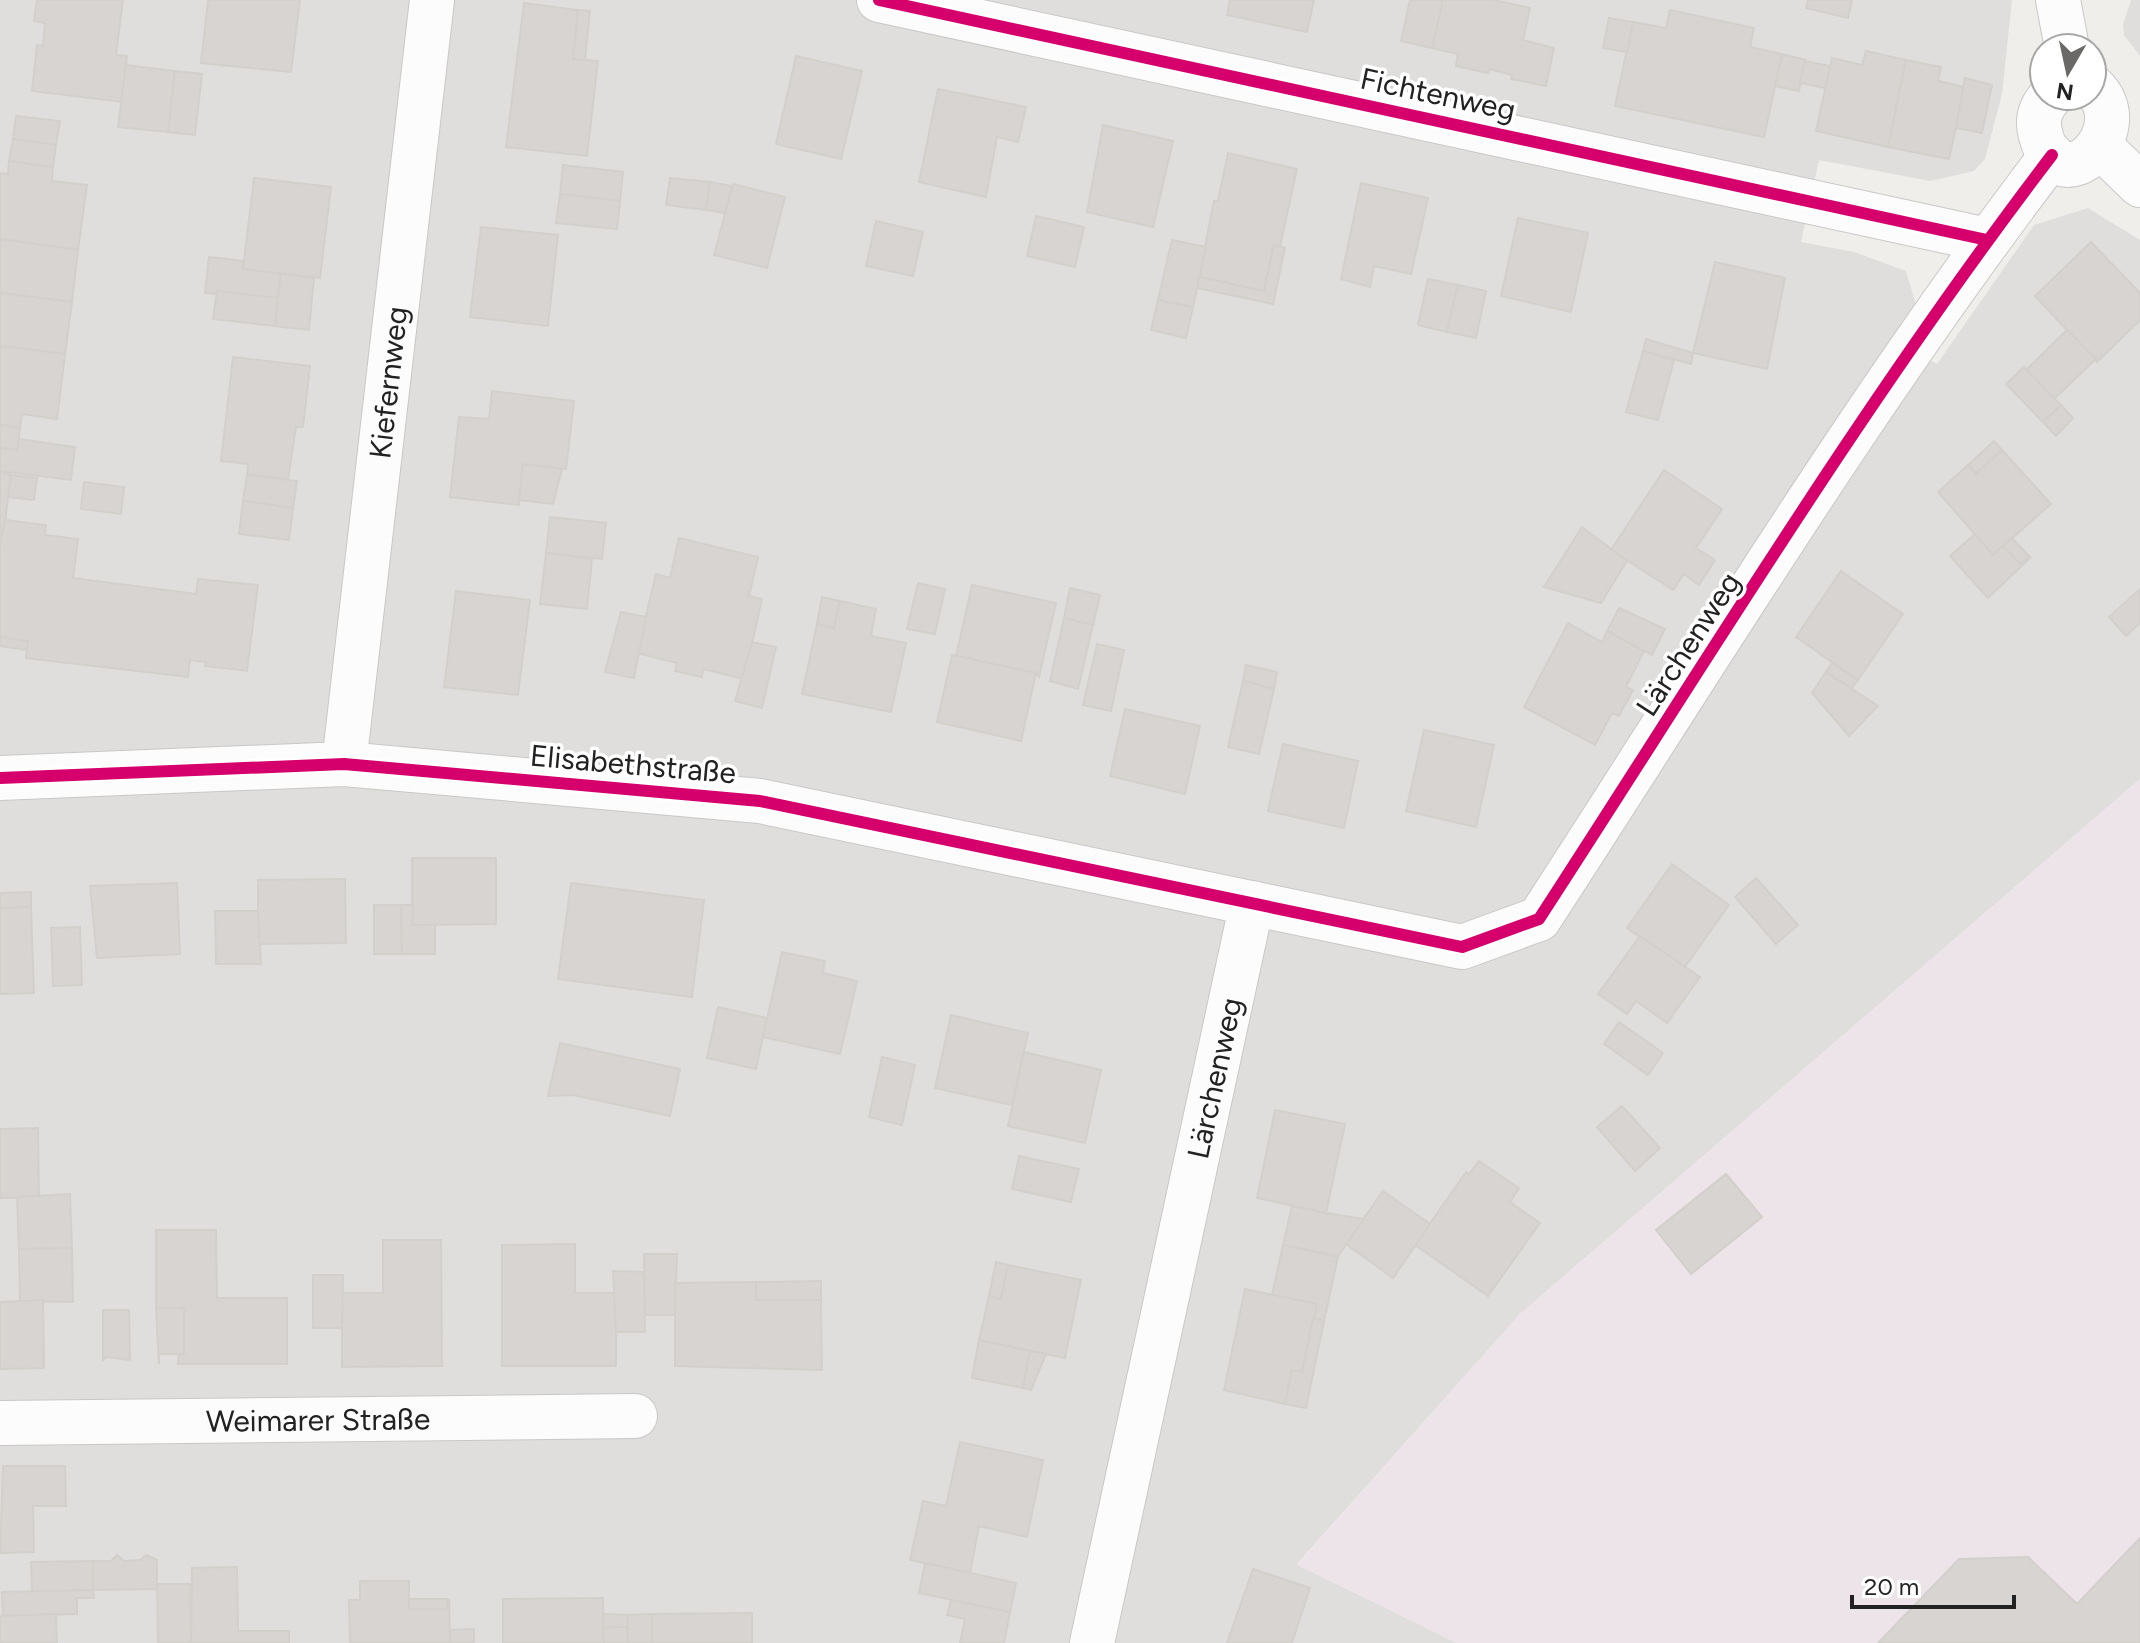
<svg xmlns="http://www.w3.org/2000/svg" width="2140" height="1643" font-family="Figtree,sans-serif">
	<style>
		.residential { fill: #dfdedc }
		.industrial { fill: #ede4e9 }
		.building { fill: #d7d4d2; stroke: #d3d0cc; stroke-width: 2 }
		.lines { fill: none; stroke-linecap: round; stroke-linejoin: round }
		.minor-casing { stroke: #c9c8c7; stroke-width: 46 }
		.minor { stroke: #fdfcfc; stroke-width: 44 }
		.cycleway-casing { stroke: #fff; stroke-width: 17 }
		.cycleway { stroke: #d6006c; stroke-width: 12 }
		.labels { text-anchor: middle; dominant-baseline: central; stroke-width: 7; stroke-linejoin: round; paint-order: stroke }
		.street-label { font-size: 30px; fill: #222; stroke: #fff }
	</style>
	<rect width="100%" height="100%" fill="#f0eeeb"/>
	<g class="residential">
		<path d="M0,0h2012l-10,94 -17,65 -11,12 -44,10 -111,-21 -18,82 53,10 52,19 10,34 -19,37 40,22 97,-139 54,-17 52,32v539l-620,535 -223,250 160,79h-1457z"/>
		<path d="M2131,0h9v56l-16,-21 -1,-10z"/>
	</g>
	<path class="industrial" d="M2140,779v864h-683l-160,-78 223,-251z"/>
	<g class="building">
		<path d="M37,0h86l-7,55 11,1 -5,46 -90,-11 5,-46 6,1 2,-23 -11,-2z"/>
		<path d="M208,0h92l-9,72 -90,-9z"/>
		<path d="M1230,0h84l-7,32 -80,-17z"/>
		<path d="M1410,0h33l-11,48 -31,-7z"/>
		<path d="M1443,0h51l36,8 -7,32 31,8 -8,38 -35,-7 1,-4 -23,-6 -1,4 -32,-7 2,-12 -26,-6z"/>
		<path d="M1808,0h44l-4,18 -42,-10z"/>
		<path d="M524,3l54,7 -5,49 25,2 -11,95 -81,-9z"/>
		<path d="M578,10l12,1 -5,49 -12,-1z"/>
		<path d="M1670,10l84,18 -4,19 32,7 -18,83 -149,-31 18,-84 33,6z"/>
		<path d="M1609,18l24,4 -6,30 -24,-4z"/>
		<path d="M1866,51l40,9 -18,87 -72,-16 16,-73 30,7z"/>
		<path d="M1782,54l24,6 -7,31 -24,-5z"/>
		<path d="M796,56l66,15 -21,88 -65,-15z"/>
		<path d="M1906,60l35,7 -3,14 27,6 -16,72 -61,-12z"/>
		<path d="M1805,61l25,5 -5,22 -25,-5z"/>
		<path d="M126,65l49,6 -7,61 -50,-5z"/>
		<path d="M175,71l27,3 -7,61 -27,-3z"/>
		<path d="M1965,78l27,7 -10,48 -26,-5z"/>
		<path d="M938,89l88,18 -8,35 -21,-5 -11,60 -67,-15z"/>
		<path d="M16,116l44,5 -4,24 -43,-6z"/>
		<path d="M1103,125l70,16 -20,86 -66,-15z"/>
		<path d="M13,139l43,6 -3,22 -44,-6z"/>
		<path d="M1228,153l69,16 -17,77 -7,1 -9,44 -65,-14 15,-76h4z"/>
		<path d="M9,161l44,6 -1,14 35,4 -9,65 -78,-11v-66l8,1z"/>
		<path d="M563,165l60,7 -3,29 -60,-7z"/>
		<path d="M254,178l77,9 -11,91 -77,-9z"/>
		<path d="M670,178l40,4 -4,28 -40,-5z"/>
		<path d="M710,182l22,4 -7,27 -19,-3z"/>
		<path d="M1361,183l67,15 -17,76 -37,-8 -4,21 -29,-8z"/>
		<path d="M733,184l52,13 -18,71 -53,-13z"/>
		<path d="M560,194l60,7 -3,28 -61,-6z"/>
		<path d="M1036,216l48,11 -9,40 -48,-11z"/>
		<path d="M1518,218l70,15 -17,79 -70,-16z"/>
		<path d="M876,221l47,11 -10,44 -47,-10z"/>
		<path d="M481,227l77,8 -10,91 -78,-9z"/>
		<path d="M0,239l78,11 -6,52 -72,-9z"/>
		<path d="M1172,240l34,7 -13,60 -35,-7z"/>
		<path d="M2091,242l49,51v27l-43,42 -62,-66z"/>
		<path d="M1274,245l11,3 -12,56 -76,-16 2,-11 65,14z"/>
		<path d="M209,257l34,4v8l38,5 -3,24 -73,-5z"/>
		<path d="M1715,262l70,16 -18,91 -74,-16z"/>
		<path d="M281,274l33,4 -5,52 -34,-4z"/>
		<path d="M1428,279l30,6 -11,47 -29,-7z"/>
		<path d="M1458,285l28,6 -10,47 -29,-6z"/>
		<path d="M217,291l61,7 -3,28 -62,-7z"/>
		<path d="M0,293l72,9 -7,52 -65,-8z"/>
		<path d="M1158,300l35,7 -7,31 -35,-8z"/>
		<path d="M2067,330l29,29 -42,40 -28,-29z"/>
		<path d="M1646,339l47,14 -2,11 -48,-13z"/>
		<path d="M0,346l65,8 -8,65 -35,-5 -2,14 -20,-3z"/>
		<path d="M1643,351l31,9 -16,60 -32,-8z"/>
		<path d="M233,357l77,9 -7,61h-7l-8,52 -41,-4 1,-11 -27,-3z"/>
		<path d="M2024,367l37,38 -18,17 -37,-38z"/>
		<path d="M492,391l82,10 -8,68 -43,-5 -4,41 -69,-8 9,-80 30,2z"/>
		<path d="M2061,405l12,13 -17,18 -13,-14z"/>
		<path d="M0,425l20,3 -3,22 -17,-2z"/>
		<path d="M19,439l56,8 -4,33 -71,-9v-23l17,2z"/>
		<path d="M1994,441l8,9 -26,24 -8,-9z"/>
		<path d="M2002,450l49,54 -58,51 -55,-63 30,-27 8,9z"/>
		<path d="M523,464l39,5 -9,35 -34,-4z"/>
		<path d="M1664,470l58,39 -26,39 19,12 -16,25 -15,-11 -11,16 -62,-40z"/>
		<path d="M0,471l11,4 -9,70h-2z"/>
		<path d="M11,475l26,3 -3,22 -26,-3z"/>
		<path d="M247,475l50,6 -4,27 -50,-7z"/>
		<path d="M84,482l40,5 -3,27 -40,-5z"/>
		<path d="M243,501l50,7 -4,32 -50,-6z"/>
		<path d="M550,517l56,6 -4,36 -56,-6z"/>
		<path d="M5,520l41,5 -1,10 33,4 -5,39 123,16 2,-15 60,6 -11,86 -42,-5 1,-4 -16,-2 -2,17 -162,-19 2,-17 -28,-4v-92z"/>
		<path d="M1582,527l45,34 -26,42 -57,-16z"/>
		<path d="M1975,534l18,21 10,-9 18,18 10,-7 -43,41 -38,-42z"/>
		<path d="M679,538l79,19 -9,39 13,3 -18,80 -41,-10 -1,8 -27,-6 2,-8 -40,-10 19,-79 14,4z"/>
		<path d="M2012,538l17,18 -8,8 -18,-18z"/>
		<path d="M546,553l46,6 -5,50 -47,-5z"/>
		<path d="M1841,571l62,43 -45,66 -62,-43z"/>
		<path d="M918,583l27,6 -10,45 -28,-5z"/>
		<path d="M972,585l84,18 -17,74 -3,-4 -80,-17z"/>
		<path d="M1070,588l30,7 -7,30 -29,-7z"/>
		<path d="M2140,589v34l-14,13 -17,-19z"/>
		<path d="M456,591l74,9 -12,95 -74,-8z"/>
		<path d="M822,597l18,4 -6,27 -17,-4z"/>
		<path d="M840,601l36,8 -5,27 35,7 -15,69 -89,-18 15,-70 17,4z"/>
		<path d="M1619,608l46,21 -13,26 -45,-24z"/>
		<path d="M621,612l25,5 -12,61 -29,-6z"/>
		<path d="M1064,618l29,7 -15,64 -28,-8z"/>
		<path d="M1568,623l34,19 5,-11 37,20 -18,36 7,3 -14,26 -7,-3 -17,32 -71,-38z"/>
		<path d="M0,637l28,4 -1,9 -27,-4z"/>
		<path d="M752,642l24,5 -14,61 -27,-7z"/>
		<path d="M1097,644l27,6 -13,61 -28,-6z"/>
		<path d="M952,655l84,18 -15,68 -84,-19z"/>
		<path d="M1832,663l26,17 -6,8 -26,-16z"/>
		<path d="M1246,665l31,7 -3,17 -31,-8z"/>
		<path d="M1826,672l52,34 -29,30 -37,-43z"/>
		<path d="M1243,681l31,8 -15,65 -31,-7z"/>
		<path d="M1125,709l75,17 -15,68 -75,-18z"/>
		<path d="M1424,730l70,15 -18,82 -70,-16z"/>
		<path d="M1283,744l75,17 -14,67 -76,-17z"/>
		<path d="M412,858h84v66l-84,1z"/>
		<path d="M1672,864l57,41 -45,63 -57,-40z"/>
		<path d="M1756,878l42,47 -22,19 -41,-47z"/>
		<path d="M345,879l1,64 -88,1v-64z"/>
		<path d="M177,883l3,71 -83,4 -7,-72z"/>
		<path d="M571,883l133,17 -12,97 -134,-18z"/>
		<path d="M31,892v15l-31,1v-15z"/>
		<path d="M374,905h27l1,49h-28z"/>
		<path d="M401,905h12l-1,20h23v29h-33z"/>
		<path d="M31,907l3,86 -34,1v-86z"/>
		<path d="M215,911h43l3,53h-45z"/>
		<path d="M80,927l2,58 -29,1 -2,-58z"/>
		<path d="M1640,936l60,41 -33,46 -31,-22 -9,13 -29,-20z"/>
		<path d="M782,952l43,9 -2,12 34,8 -17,73 -77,-17z"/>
		<path d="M718,1007l49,11 -11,51 -49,-11z"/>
		<path d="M951,1015l77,18 -16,72 -77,-17z"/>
		<path d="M1619,1022l44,31 -15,22 -44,-31z"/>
		<path d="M560,1043l120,26 -10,47 -97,-21 -25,1z"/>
		<path d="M1024,1052l77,18 -16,73 -77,-17z"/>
		<path d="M882,1057l33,8 -13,60 -33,-8z"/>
		<path d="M1622,1106l38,42 -25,23 -38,-44z"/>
		<path d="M1275,1110l70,14 -19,89 -69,-15z"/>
		<path d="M38,1128l1,69 -39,1v-69z"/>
		<path d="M1019,1156l60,13 -8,33 -59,-13z"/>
		<path d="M1479,1161l40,27 -9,14 30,21 -52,73 -73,-51 51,-73 3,2z"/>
		<path d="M1726,1174l36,43 -71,57 -35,-44z"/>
		<path d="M1383,1191l47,33 -37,54 -47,-34z"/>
		<path d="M70,1194l2,54 -53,1 -2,-52z"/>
		<path d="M1292,1206l34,7 38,6 -26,37 -55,-11z"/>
		<path d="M156,1230h60l1,68h70v66h-109l1,-10h5v-46h-28z"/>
		<path d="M383,1240h58l1,126 -100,1v-74h41z"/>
		<path d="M575,1244v49h41v73h-114v-121z"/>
		<path d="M1283,1245l55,12 -14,64 -11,-3 4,-14 -45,-9z"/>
		<path d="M72,1248l1,54 -53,-1 -1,-52z"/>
		<path d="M644,1254h33l-2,61h-30z"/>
		<path d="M996,1262l12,3 -7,34 -12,-3z"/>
		<path d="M1008,1265l73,15 -16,78 -86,-18 10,-44 12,3z"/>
		<path d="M613,1271l31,1 1,60h-29z"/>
		<path d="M313,1275h30l-1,53h-29z"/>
		<path d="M821,1281v19h-65v-18z"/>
		<path d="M756,1282v18h65l1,70 -147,-4v-83z"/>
		<path d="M1245,1289l72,15 -15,68 -10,-2 -7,34 -61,-14z"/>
		<path d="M43,1300l1,68 -44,1v-67z"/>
		<path d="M156,1308h28v46h-25v10z"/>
		<path d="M103,1310h26l1,50 -24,-3 -3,3z"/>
		<path d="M1313,1318l11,3 -18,87 -21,-4 7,-34 10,2z"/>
		<path d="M979,1340l51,11 -7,37 -51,-10z"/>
		<path d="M1030,1351l16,3 -15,36 -8,-2z"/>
		<path d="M960,1442l83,18 -16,77 -48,-11 -9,47 -60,-13 13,-59 23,5z"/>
		<path d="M3,1466h62l1,40h-33l1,46 -34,1z"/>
		<path d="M2140,1538v105h-262l81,-84 69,-2 49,47z"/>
		<path d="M117,1555l7,6 16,-1 6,-5 11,5v29l-64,1v-29h18z"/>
		<path d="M93,1561v29l-61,1 -1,-29z"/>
		<path d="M925,1563l91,20 -6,29 -91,-19z"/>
		<path d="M237,1567l1,64h51v12h-98l1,-75z"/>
		<path d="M1253,1569l57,19 -18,55h-65z"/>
		<path d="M360,1581h49v28h38l2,-10 1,44h-100l-1,-43h11z"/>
		<path d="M157,1584h33l1,59h-33z"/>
		<path d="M93,1590l1,8h-17v16l-74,2 -1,-24z"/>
		<path d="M603,1598l1,45h-101v-44z"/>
		<rect x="409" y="1599" width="38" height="10"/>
		<path d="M951,1600l59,12 -6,31h-44l5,-24 -18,-4z"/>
		<path d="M752,1613v30h-100v-29z"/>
		<path d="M56,1614l1,29h-57v-27z"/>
		<path d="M603,1614l25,1 -1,12 -24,1z"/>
		<path d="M652,1614v29h-24v-28z"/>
		<path d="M627,1627l1,16h-24l-1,-15z"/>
		<path d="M474,1629v14h-24v-13z"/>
	</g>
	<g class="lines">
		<defs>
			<g id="minor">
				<path d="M879,0l1108,240"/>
				<path d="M2058,0l9,48"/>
				<path d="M2051,96c-11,12 -15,24 -10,40 19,72 99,-8 51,-50"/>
				<path d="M2107,153l33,32"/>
				<path id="s1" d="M344,764l88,-764"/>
				<path d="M0,778l344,-14 416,37 702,146 77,-28c167,-257 327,-521 513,-764"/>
				<path id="s2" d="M0,1423l635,-7"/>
				<path id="s3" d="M1092,1643l160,-740"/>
			</g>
		</defs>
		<use href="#minor" class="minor-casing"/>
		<use href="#minor" class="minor"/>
		<defs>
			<g id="cycleway">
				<path d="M879,0l1108,240"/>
				<path d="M0,778l344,-14 416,37 702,146 77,-28c167,-257 327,-521 513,-764"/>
			</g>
		</defs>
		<use href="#cycleway" class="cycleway-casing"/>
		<use href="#cycleway" class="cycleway"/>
	</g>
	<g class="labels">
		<g class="street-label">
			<text transform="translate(1438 94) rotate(12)">Fichtenweg</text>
			<text stroke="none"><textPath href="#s1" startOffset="384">Kiefernweg</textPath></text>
			<text transform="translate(1688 644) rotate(-57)">Lärchenweg</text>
			<text transform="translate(633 764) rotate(5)">Elisabethstraße</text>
			<text stroke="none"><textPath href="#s3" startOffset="578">Lärchenweg</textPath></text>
			<text stroke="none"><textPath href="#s2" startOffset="318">Weimarer Straße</textPath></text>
		</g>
	</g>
	<g transform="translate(2068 72) rotate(189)"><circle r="38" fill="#ffffff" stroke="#a7a7a7" stroke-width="2"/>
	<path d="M0-6L14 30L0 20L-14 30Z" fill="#6a6968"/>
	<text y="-12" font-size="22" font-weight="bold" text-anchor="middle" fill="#222222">N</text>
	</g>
	<path d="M1852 1595v12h162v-12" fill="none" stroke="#222222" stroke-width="4"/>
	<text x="1864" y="1595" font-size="24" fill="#222222" stroke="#ffffff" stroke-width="6" paint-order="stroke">20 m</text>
</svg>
